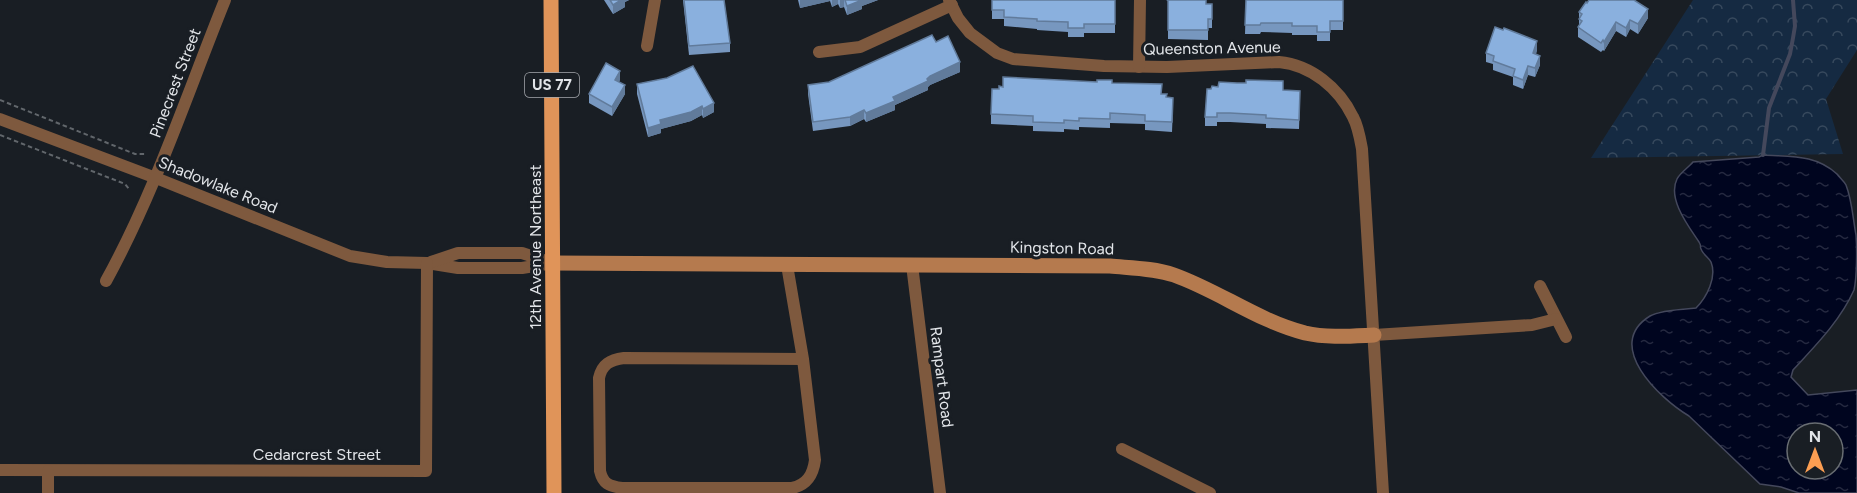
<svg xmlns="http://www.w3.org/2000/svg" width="1857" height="493" font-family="Figtree,sans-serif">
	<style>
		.forest { fill: url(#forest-crowns) }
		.water { fill: url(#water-ripples); stroke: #44485c; stroke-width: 1.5; fill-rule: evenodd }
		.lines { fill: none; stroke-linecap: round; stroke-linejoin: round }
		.stream { stroke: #44485c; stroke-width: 4 }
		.path { stroke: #61666b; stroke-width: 2; stroke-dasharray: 4.5 3; stroke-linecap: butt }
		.street { stroke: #7e593e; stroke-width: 12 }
		.secondary { stroke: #b57a4e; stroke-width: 15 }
		.primary { stroke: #e09459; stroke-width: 15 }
		.wall { fill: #7797bf }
		.shaded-wall { fill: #617b9b }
		.building { fill: #8ab0de; stroke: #617b9b; stroke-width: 1.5 }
		.labels { text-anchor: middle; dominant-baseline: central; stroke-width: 6; stroke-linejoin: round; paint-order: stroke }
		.shield { fill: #191e24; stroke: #a6a9ae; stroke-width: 1.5 }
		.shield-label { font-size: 15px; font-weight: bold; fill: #e2e5e9 }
		.street-label { font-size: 16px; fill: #e2e5e9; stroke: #191e24 }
	</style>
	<defs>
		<pattern id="forest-crowns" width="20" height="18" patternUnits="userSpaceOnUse" patternTransform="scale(1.5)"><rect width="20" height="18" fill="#152a42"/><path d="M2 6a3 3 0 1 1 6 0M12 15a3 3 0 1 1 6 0" fill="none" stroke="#37495d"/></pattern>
		<pattern id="water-ripples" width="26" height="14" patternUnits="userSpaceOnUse" patternTransform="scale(1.5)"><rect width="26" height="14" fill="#00051f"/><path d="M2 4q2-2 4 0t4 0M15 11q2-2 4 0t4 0" fill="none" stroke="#252940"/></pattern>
	</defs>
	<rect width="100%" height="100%" fill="#191e24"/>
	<path class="forest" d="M1693,0h164v50l-31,49 17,55 -252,4z"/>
	<path class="water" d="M1763,155c28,2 52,-1 74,19 3,4 7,7 9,11 6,15 7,34 10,50 1,13 1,42 -2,55 -14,31 -38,55 -61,80l-2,7 17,18 49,-5v103h-58l-18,-6 -21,-3 -71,-68c-30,-18 -86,-71 -39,-100 10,-6 34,-7 46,-8 11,-11 21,-31 15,-46 -2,-4 -7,-7 -9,-11 -4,-7 1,-2 -3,-9 -10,-15 -32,-43 -22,-63 3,-6 12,-12 16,-17l66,-5zM1797,433h36v36h-36z"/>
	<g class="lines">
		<path class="stream" d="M1763,155l6,-47 21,-54 3,-16 2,-12 -2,-26"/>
		<g class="path">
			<path d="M0,100l135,54h10"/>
			<path d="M0,135l125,49 5,6"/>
		</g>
		<g class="street">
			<path d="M949,0l9,18 12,15 27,20 16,6 91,7 63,1 112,-5c32,3 60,26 74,55 5,9 7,21 9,32l21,344"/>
			<path d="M647,46l8,-46"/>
			<path d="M819,52l41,-5 92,-42"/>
			<path d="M1139,67l1,-67"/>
			<path d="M0,119l156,59 194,78 37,6 40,1 31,5h64l31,-5"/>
			<path d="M431,262l27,-9h64l30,10"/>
			<path d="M787,265l16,94 12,101c-2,15 -8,25 -23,28h-170c-13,-2 -19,-4 -22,-17l-1,-93c3,-14 11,-18 25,-20l179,1"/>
			<path d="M912,265l28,228"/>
			<path d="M106,281c49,-89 81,-187 119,-281"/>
			<path d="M1540,286l26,51"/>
			<path d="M1374,335l158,-10 24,-6"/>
			<path d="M1122,449l88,44"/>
			<path d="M0,470l426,1 1,-208"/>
			<path d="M48,471v22"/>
		</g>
		<path class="secondary" d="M553,263l557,3c21,2 43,2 64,9 45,16 84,46 131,58 22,5 46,3 69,2"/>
		<path class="primary" d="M551,0l3,493"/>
	</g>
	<g class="wall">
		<path d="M604,0h25l-4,2v5l-12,7z"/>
		<path d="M683,0h41l6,43v9l-41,3z"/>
		<path d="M798,0h80l-16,6v3l-15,6 -3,-8 -4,1 -2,-4 -6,3 -2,-6 -30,7z"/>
		<path d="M992,0h123v33h-31v4h-16v-5l-31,-2v-1l-33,-3v-7h-12z"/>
		<path d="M1166,0h40v4h6v24h-4v12l-40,-1v-38z"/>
		<path d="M1246,0h97v30h-13v11h-13v-6h-25v-2l-31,-1 -1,2h-15z"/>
		<path d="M1587,3l61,15 -10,16 -8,-5 -4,8 -10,-6 -12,20 -1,-1 -2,2 -23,-15v-10l1,-2v-13z"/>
		<path d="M936,42l24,30 -30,13 -2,2v3l-33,15v5l-29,12 -2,-3 -14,7 -37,5 -5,-37v-9l21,-3z"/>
		<path d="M1537,50l-1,4 4,11 -5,12 -7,-2 -5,14 -10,-4v-8l-20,-7v-6l-7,-2v-9z"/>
		<path d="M667,78l47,34 -11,6 -1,-3 -11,6 -30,8v4l-13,4 -11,-43v-10z"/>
		<path d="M620,80l-1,2 6,12 -13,22 -23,-13v-9z"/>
		<path d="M1112,83l54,14 7,10 -1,25 -27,-2v-6l-35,-1v5l-31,-1v3l-15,-1v3l-31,-1v-5l-42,-2v-10l8,-25z"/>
		<path d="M1237,83l46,7 17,10 -1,29 -33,-1v-4l-36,-2h-13v4h-12v-9l6,-28z"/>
	</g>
	<g class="shaded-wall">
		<path d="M621,0h8l-4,2v5l-12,7v-9z"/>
		<path d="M800,0h30v1l-30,7z"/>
		<path d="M832,0h6v4l-6,3z"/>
		<path d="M840,0h4v7l-4,1z"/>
		<path d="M861,0h17l-16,6v3l-15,6v-9z"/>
		<path d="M1648,9v9l-10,16v-10z"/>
		<path d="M1630,20v9l-4,8v-9z"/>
		<path d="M1616,22v9l-12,20v-9z"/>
		<path d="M1537,41v9l-4,13v-10z"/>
		<path d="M1540,56v9l-5,12v-9z"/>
		<path d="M960,62v10l-30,13 -2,2v3l-33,15v5l-29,12v-9l64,-37z"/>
		<path d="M1528,66v9l-5,14v-9z"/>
		<path d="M620,71v9l-5,9v-9z"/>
		<path d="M625,85v9l-13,22v-9z"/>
		<path d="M714,103v9l-11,6v-9z"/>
		<path d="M702,106v9l-11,6 -30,8v4l-13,4v-9l12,-8z"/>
		<path d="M864,110v9l-14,7v-9z"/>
	</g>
	<g class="building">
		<path d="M610,0h11l-8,5z"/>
		<path d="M684,0h40l6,43 -41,3z"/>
		<path d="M845,0h17l-15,6z"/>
		<path d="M992,0h123v24h-31v4h-16v-6l-31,-1v-2l-33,-2v-7h-12z"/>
		<path d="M1168,0h38v4h6v15h-4v11h-40z"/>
		<path d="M1246,0h97v21h-13v11h-13v-6h-25v-3h-31l-1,2h-15z"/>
		<path d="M1589,0h45l14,9 -10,15 -8,-4 -4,8 -10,-6 -12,20 -1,-2 -2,3 -23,-16 4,-6 -3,-2 3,-5 -3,-2 7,-10 1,1z"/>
		<path d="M1495,27l8,3 1,-2 33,13 -4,12 7,3 -5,12 -7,-2 -5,14 -10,-4 2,-7 -22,-8 1,-5 -8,-3z"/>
		<path d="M932,35l4,7 12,-6 12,26 -30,14 -3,3 1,2 -35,16 2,4 -29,12 -2,-3 -14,7 -37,5 -5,-37 21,-3z"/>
		<path d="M606,63l14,8 -5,9 10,5 -13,22 -23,-13z"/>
		<path d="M693,66l21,37 -11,6 -1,-3 -11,6 -31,8 1,4 -13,4 -11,-44 30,-6z"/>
		<path d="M1003,77l94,5v-2h15v3l50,1 -1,10h6l-1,3 7,1 -1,24 -27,-1v-6l-35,-2v6l-31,-1v3l-15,-1v3l-31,-1v-6l-42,-2 1,-25h7v-3l4,1z"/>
		<path d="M1246,80l37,1v9l17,1 -1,29 -33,-2v-3l-36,-2h-13v4h-12l2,-28h4l1,-3 6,1 1,-5 18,1h9z"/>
	</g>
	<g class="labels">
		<rect class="shield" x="525" y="73" width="54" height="24" rx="4.5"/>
		<g class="shield-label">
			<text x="552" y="85">US 77</text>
		</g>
		<g class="street-label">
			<text transform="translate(1212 48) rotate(-1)">Queenston Avenue</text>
			<text transform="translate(175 83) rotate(-69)">Pinecrest Street</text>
			<text transform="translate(218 185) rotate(22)">Shadowlake Road</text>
			<text transform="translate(535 247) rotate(-90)">12th Avenue Northeast</text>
			<text transform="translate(1062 248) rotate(1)">Kingston Road</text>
			<text transform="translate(942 377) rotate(83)">Rampart Road</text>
			<text x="317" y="454">Cedarcrest Street</text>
		</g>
	</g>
	<g transform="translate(1815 451)"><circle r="28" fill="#191e24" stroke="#696e73" stroke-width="1.5"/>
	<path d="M0-4.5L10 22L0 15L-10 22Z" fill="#fc9e52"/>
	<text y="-9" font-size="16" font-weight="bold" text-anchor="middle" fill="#e2e5e9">N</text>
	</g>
</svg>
